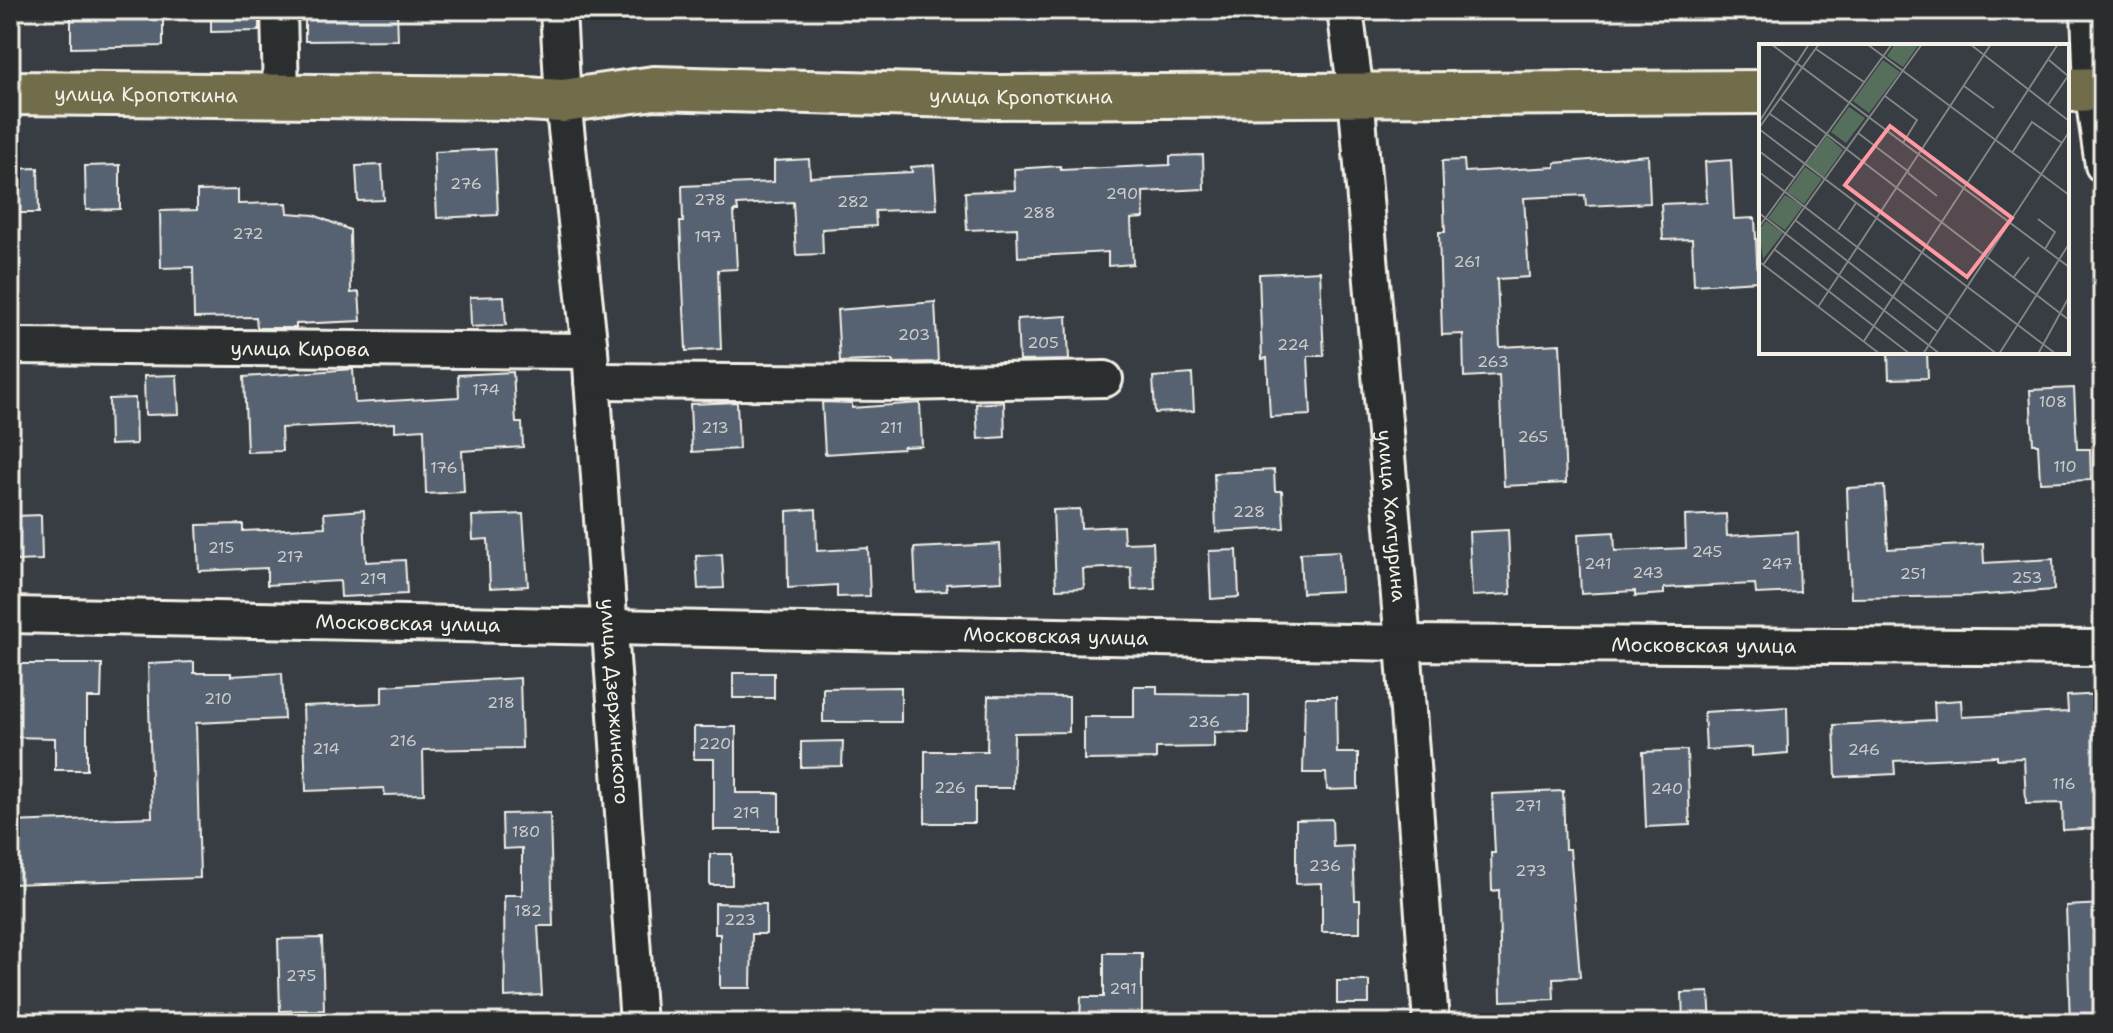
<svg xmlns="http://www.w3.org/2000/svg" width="2113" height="1033" font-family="'Shantell Sans',sans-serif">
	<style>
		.building { fill: #566272; stroke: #f4f1e8; stroke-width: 2 }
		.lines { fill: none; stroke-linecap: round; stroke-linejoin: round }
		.minor-casing { stroke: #f4f1e8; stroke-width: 40 }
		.major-casing { stroke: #f4f1e8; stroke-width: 48 }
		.minor { stroke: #2a2d2e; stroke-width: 34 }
		.major { stroke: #716d4b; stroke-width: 42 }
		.labels { text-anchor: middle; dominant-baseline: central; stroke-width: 6; stroke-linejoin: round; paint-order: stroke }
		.number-label { font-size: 16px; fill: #cccdca }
		.street-label { font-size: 20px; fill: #f4f1e8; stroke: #2a2d2e }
		.inset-road { fill: none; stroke: #838584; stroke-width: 2 }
		.view { fill: #ff9aa2; fill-opacity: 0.15; stroke: #ff9aa2; stroke-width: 4 }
		.inset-edge { fill: none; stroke: #f4f1e8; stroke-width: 4 }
	</style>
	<rect width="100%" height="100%" fill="#373d42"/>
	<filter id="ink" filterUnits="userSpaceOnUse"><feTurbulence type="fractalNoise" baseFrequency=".0125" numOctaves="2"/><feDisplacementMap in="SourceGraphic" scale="16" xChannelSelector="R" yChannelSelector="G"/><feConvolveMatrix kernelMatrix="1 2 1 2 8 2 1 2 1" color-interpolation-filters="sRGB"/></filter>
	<g filter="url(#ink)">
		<g class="building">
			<path d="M71,10h92v36l-92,2z"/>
			<path d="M211,10h48v21l-48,1z"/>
			<path d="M305,10h92l1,30 -93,1z"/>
			<path d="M495,149l3,66 -61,3 -3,-66z"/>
			<path d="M1203,155l1,34 -61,3 1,26 -13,1 2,45 -25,2v-14l-90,5 -1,-29 -50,2 -2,-38 50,-2 -1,-21 46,-3 1,4 109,-5v-9z"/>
			<path d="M1648,155l2,48 -64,3 -1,-11 -61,3 5,79 -32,2 3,68 60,-3 6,139 -62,3 -5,-111 -35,2 -1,-43 -21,1 -3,-103h6l-3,-71 22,-1 1,12 90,-5v-4z"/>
			<path d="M809,159l1,18 102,-5 -1,-5 23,-2 3,44 -62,2 1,15 -54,3 1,25 -27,1 -3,-53 -56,3 1,6h-4l3,58 -19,1 3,79 -35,2 -6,-129h3l-1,-36 92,-4v-21z"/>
			<path d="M1731,160l3,59 21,-1 3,63 -64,4 -2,-46 -29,1 -2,-36 46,-2 -2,-40z"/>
			<path d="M120,165v44l-34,1 -1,-44z"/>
			<path d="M382,165l2,35 -26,1 -2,-35z"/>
			<path d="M38,168l1,45h-29v-44z"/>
			<path d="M238,190v14l49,-1 1,10 26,2 36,15 1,63 8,-1 2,29 -65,3v4h-39l-1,-11 -62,1 -1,-51 -32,1 -1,-57 37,-1v-19z"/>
			<path d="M1320,271l4,85h-16l3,59 -41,2 -3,-59 -5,1 -3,-85z"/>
			<path d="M504,296l2,29 -35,2 -1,-30z"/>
			<path d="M935,302l3,60 -45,1v-3l-53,2 -3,-52z"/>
			<path d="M1067,316l2,44 -50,1 -2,-42z"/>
			<path d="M1888,352h39l1,26 -39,1z"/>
			<path d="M353,369l2,34 104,-6 -1,-22 55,-3 3,51h6l1,24 -61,4 2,41 -38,2 -2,-65 -29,2v-8l-114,5 1,23 -35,1 -3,-75z"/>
			<path d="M1192,374l2,37 -39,2 -2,-36z"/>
			<path d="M177,375l2,39 -34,1 -1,-39z"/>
			<path d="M2074,388l3,61h13l1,31 -51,2 -2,-38h-5l-3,-54z"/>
			<path d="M135,398l1,46 -26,1 -1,-46z"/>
			<path d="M737,402l2,47 -47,3 -2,-48z"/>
			<path d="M822,402l30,1v5l68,-5 2,43 -19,1v2l-78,5z"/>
			<path d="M1004,402l1,35 -27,2 -2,-35z"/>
			<path d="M1274,470l1,21h7l2,37 -68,4 -2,-59z"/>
			<path d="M1884,486l4,63 95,-5 1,19 69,-4 1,31 -83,6 -120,2 -4,-110z"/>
			<path d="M816,509l1,42 51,-3 2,48 -33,1v-12l-49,3 -1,-77z"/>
			<path d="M1080,509l1,19 42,-2 1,17 29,-1 2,47 -23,1 -1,-23 -48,2 1,19 -28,1 -3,-79z"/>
			<path d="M364,510l2,52 39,-2 2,34 -66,3 -1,-16 -73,4v-17l-68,3 -2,-46 46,-1v7l82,-4 -1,-14z"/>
			<path d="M523,514l5,72 -38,2 -2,-49 -15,1 -1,-24z"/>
			<path d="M1726,514l1,22 71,-4 2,60 -44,2 -1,-10 -91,4v6l-29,2v-5l-54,3 -3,-60 36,-2 1,19 71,-3 -1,-32z"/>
			<path d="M41,515l1,45 -26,1 -1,-45z"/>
			<path d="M1508,530l3,64 -39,2 -3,-64z"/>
			<path d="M1000,544l2,37 -56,3 1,7 -31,1 -2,-44z"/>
			<path d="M1237,550l2,47 -28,2 -2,-48z"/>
			<path d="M1339,551l2,40 -39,2 -2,-40z"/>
			<path d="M722,554l2,34 -26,1 -2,-33z"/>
			<path d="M194,662v11h37v3l51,-3 2,46 -88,4 4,155 -190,6v-62l142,-5 -4,-153z"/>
			<path d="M10,664h92l-1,34h-14v72h-32v-32l-45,-1z"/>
			<rect x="733" y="673" width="41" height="25"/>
			<path d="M520,678l2,70 -99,2 1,44 -39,1 -1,-7 -78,3 -3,-85 79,-3v-17z"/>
			<path d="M1134,686h23v8l92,1v38l-35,-1v15l-58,1v11l-72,1v-43h50z"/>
			<path d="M901,687v35h-78v-34z"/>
			<path d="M2103,694v134l-40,2 -1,-27 -36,1 -2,-46 -27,1v-3l-103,5 1,13 -59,3 -2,-52 101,-5 -1,-18 27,-2 1,17 106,-5 -1,-16z"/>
			<path d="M988,696l81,1v35l-55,1 -1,55h-38v35h-50v-72h62z"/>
			<path d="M1305,697h31l1,56h21v36l-31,1 -1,-17h-23z"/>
			<path d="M1787,707l1,46 -36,3v-9l-46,3 -2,-38z"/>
			<path d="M694,727h42v66h43v37h-65v-71h-20z"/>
			<path d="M843,741l-1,25 -41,1v-25z"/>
			<path d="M1687,750l3,75 -44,2 -3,-75z"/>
			<path d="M1563,791l2,58h5l10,128 -27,1 1,21 -53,2 -2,-111 -7,1 -1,-38h4l-3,-59z"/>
			<path d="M550,813l3,113h-15l4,69 -37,2 -1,-102h18v-47l-19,1 -1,-35z"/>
			<path d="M1332,819l1,28 20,-1 2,54h5v32h-38v-49l-26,1v-64z"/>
			<rect x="710" y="854" width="22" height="31"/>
			<path d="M715,903l51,1v30h-14l-1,54h-31v-54h-5z"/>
			<path d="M2103,904v119h-33l-4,-117z"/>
			<path d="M322,938l2,72 -44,1 -2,-72z"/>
			<path d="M1104,953h38v70l-62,-1 1,-25h23z"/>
			<rect x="1337" y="981" width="32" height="23"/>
			<path d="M1709,992l2,31h-28l-1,-30z"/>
		</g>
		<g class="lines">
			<defs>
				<g id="minor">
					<path d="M279,10l2,86"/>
					<path id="s1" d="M558,10l5,91 27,250 48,672"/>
					<path id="s2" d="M1345,10l11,84 47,549 28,380"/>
					<path d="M2089,10l3,79 11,76"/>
					<path id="s3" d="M10,346l580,5"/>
					<path d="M592,381l306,2 207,-4"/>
					<path id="s4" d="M10,615l1393,28 700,5"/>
				</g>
				<g id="major">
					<path d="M2067,90l36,-1"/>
					<path id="s5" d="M10,93l496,5 57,3 91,-13 342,9 765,-5"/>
				</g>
			</defs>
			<use href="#minor" class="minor-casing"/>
			<use href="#major" class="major-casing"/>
			<use href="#minor" class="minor"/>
			<use href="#major" class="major"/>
		</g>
	</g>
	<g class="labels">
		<g class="number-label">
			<text x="466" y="183">276</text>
			<text x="1122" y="193">290</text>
			<text x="710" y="199">278</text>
			<text x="853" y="201">282</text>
			<text x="1039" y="212">288</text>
			<text x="248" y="233">272</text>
			<text x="708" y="236">197</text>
			<text x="1467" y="261">261</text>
			<text x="914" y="334">203</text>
			<text x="1043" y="342">205</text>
			<text x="1293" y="344">224</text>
			<text x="1493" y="361">263</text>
			<text x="486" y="389">174</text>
			<text x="2053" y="401">108</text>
			<text x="715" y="427">213</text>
			<text x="891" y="427">211</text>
			<text x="1533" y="436">265</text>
			<text x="2065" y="466">110</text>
			<text x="444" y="467">176</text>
			<text x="1249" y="511">228</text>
			<text x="221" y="547">215</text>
			<text x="1707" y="551">245</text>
			<text x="290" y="556">217</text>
			<text x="1598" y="563">241</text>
			<text x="1777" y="563">247</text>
			<text x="1648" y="572">243</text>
			<text x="1913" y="573">251</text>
			<text x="2027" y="577">253</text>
			<text x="373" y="578">219</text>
			<text x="218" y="698">210</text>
			<text x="501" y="702">218</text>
			<text x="1204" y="721">236</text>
			<text x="403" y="740">216</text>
			<text x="715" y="743">220</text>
			<text x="326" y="748">214</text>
			<text x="1864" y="749">246</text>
			<text x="2064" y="783">116</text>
			<text x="950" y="787">226</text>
			<text x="1667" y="788">240</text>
			<text x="1528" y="805">271</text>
			<text x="746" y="812">219</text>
			<text x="526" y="831">180</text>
			<text x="1325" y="865">236</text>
			<text x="1531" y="870">273</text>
			<text x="528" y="910">182</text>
			<text x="740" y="919">223</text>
			<text x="301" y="975">275</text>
			<text x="1123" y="988">291</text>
		</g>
		<g class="street-label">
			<text stroke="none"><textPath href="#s5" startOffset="136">улица Кропоткина</textPath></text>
			<text stroke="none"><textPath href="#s5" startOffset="1012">улица Кропоткина</textPath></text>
			<text stroke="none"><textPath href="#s3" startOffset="290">улица Кирова</textPath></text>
			<text stroke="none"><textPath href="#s2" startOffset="508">улица Халтурина</textPath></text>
			<text stroke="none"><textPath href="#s4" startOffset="398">Московская улица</textPath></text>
			<text stroke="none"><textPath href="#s4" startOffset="1046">Московская улица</textPath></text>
			<text stroke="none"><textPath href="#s4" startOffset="1694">Московская улица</textPath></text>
			<text stroke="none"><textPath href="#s1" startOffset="694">улица Дзержинского</textPath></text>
		</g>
	</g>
	<g transform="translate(1759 44)">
		<rect width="310" height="310" fill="#373d42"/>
		<path d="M136,0h24l-16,23 -16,-11zM124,16l17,12 -31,41 -16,-12zM90,63l16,11 -19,25 -15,-11zM68,92l16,14 -19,27 -18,-13zM46,123l17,12 -18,25 -17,-12zM26,151l18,11 -18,24 -17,-12zM7,177l17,12 -20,26 -4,-29z" fill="#566f5d"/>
		<path class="inset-road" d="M12,0l298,223M108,0l202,151M211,0l99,77M57,5l48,33M205,42l30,22M126,52l32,24 -14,23M22,55l288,221M289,61l20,-29 -19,-16M11,70l47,33M0,78l50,-78M0,84l60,-84M0,85l297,225M99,89l51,39M0,107l36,27M253,109l20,-31 30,21M0,128l238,182M149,129l29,23M0,169l181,141M279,175l17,13 -10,17M36,176l143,112M0,183l133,-183M79,186l18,-27M15,205l136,105M2,219l119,91M4,221l159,-221M254,234l16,-21M59,263l173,-263M105,297l194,-297M164,310l146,-222M240,310l70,-110M279,310l31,-57"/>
		<path class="view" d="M131,82l122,92 -45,59 -122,-92z"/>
		<rect width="310" height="310" class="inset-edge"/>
	</g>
	<rect width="2113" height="1033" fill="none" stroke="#2a2d2e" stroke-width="40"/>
	<rect x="20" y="20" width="2073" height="993" fill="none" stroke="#f4f1e8" stroke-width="3" filter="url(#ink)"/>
</svg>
